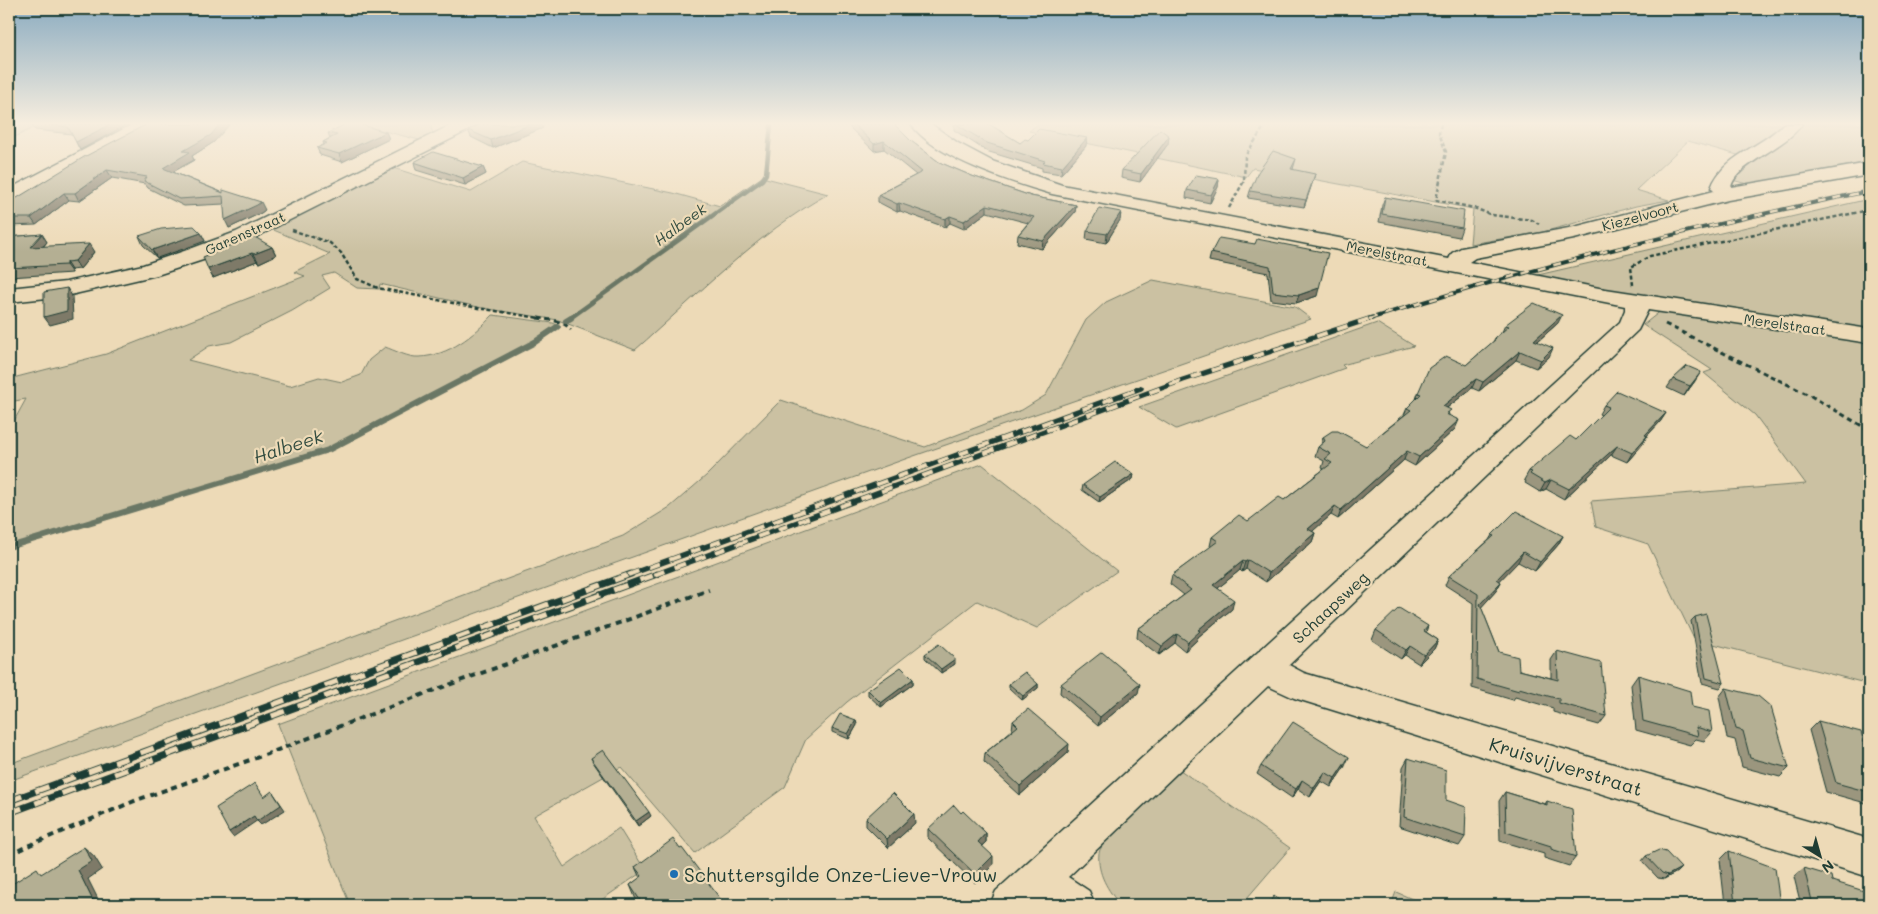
<svg xmlns="http://www.w3.org/2000/svg" width="1878" height="914" font-family="Mali,sans-serif">
	<style>
		.green { fill: #cbc1a2; stroke: #757f6b }
		.lines { fill: none; stroke-linecap: round; stroke-linejoin: round }
		.stream-far1 { stroke: #6b7765; stroke-width: 4.5 }
		.stream { stroke: #6b7765; stroke-width: 6 }
		.minor-casing { stroke: #1f3d34; stroke-width: 3 }
		.path-far2 { stroke: #1f3d34; stroke-width: 2.5; stroke-dasharray: 4 2.5; stroke-linecap: butt }
		.path-far1 { stroke: #1f3d34; stroke-width: 3; stroke-dasharray: 5 4; stroke-linecap: butt }
		.path { stroke: #1f3d34; stroke-width: 4; stroke-dasharray: 6 5; stroke-linecap: butt }
		.minor { fill: #eddab7; fill-rule: evenodd }
		.rail-far2-casing { stroke: #1f3d34; stroke-width: 4 }
		.rail-far1-casing { stroke: #1f3d34; stroke-width: 5.5 }
		.rail-casing { stroke: #1f3d34; stroke-width: 7 }
		.rail-far2 { stroke: #eddab7; stroke-width: 2.5; stroke-dasharray: 8; stroke-linecap: butt }
		.rail-far1 { stroke: #eddab7; stroke-width: 4; stroke-dasharray: 11; stroke-linecap: butt }
		.rail { stroke: #eddab7; stroke-width: 5; stroke-dasharray: 14; stroke-linecap: butt }
		.wall { fill: #9b967e; stroke: #1f3d34 }
		.shaded-wall { fill: #7e7a67; stroke: #1f3d34 }
		.building { fill: #b4af93; stroke: #1f3d34 }
		.poi-dot { fill: #1f6fb2; stroke: #eddab7; stroke-width: 2 }
		.labels { text-anchor: middle; dominant-baseline: central; stroke-width: 4.5; stroke-linejoin: round; paint-order: stroke }
		.far-street-label { font-size: 14px; fill: #1f3d34; stroke: #eddab7 }
		.far-water-label { font-size: 15px; font-style: italic; fill: #324c40; stroke: #eddab7 }
		.street-label { font-size: 16px; fill: #1f3d34; stroke: #eddab7 }
		.water-label { font-size: 18px; font-style: italic; fill: #324c40; stroke: #eddab7 }
		.near-street-label { font-size: 19px; fill: #1f3d34; stroke: #eddab7 }
		.near-poi-label { font-size: 19px; fill: #1f3d34; stroke: #eddab7; text-anchor: start }
	</style>
	<rect width="100%" height="100%" fill="#eddab7"/>
	<filter id="ink" filterUnits="userSpaceOnUse"><feTurbulence type="fractalNoise" baseFrequency=".02" numOctaves="2"/><feDisplacementMap in="SourceGraphic" scale="10" xChannelSelector="R" yChannelSelector="G"/><feConvolveMatrix kernelMatrix="1 2 1 2 8 2 1 2 1" color-interpolation-filters="sRGB"/></filter>
	<g filter="url(#ink)">
		<g class="green">
			<path d="M9,124h32l-32,16z"/>
			<path d="M357,124h74l2,12 -10,5z"/>
			<path d="M1038,124h747l-10,10 -34,22 -53,-15 -52,49 33,10 -33,6 -93,26 -73,12 3,-35 -220,-41 -7,9 -217,-46z"/>
			<path d="M1801,124h68v38l-122,22 -15,-4 4,-5z"/>
			<path d="M522,162l151,31 47,13 42,-29 66,17c-72,40 -131,102 -193,156l-77,-30 -76,-12 -102,-24 -1,5 -22,-1 -23,-15 -12,3 8,12 -38,23 -61,31 -22,4 -21,14 102,26 29,-9 23,5 19,-7 8,-15 16,-13c9,3 24,11 34,10 30,-1 55,-22 74,-42l60,8 8,4 -196,104 -42,21 -314,95v-117l17,-31 -17,3v-23l97,-25 199,-78 -11,-4 36,-18 -61,-26 121,-61 81,25z"/>
			<path d="M1869,199v485l-175,-45 -46,-95 -52,-17 -5,-26 215,-17 -51,-69 -51,-42 8,-3 -69,-45 19,-15 -133,-33z"/>
			<path d="M1153,280l142,27 16,12 -403,139 -899,323v-17l614,-228 47,-29 37,-32 74,-75 144,47 97,-37 24,-15 40,-75 20,-18z"/>
			<path d="M1377,323l37,23 -72,19 3,3 -169,61 -37,-22z"/>
			<path d="M982,464l135,107 -80,57 -60,-27 -130,101 -41,37 -21,48 -90,66 -74,-86 -87,49 30,51 55,-39 26,42 -51,35h-244l-72,-181z"/>
			<path d="M1176,767l114,81 -49,57h-121c-12,-15 -23,-31 -21,-52 2,-15 63,-72 77,-86z"/>
			<path d="M1396,892l30,13h-35z"/>
		</g>
		<g class="lines">
			<path class="stream-far1" d="M569,319l193,-139 4,-6 5,-50"/>
			<g class="stream">
				<path d="M566,321l5,-3"/>
				<path d="M9,547l319,-97 207,-108 22,-15"/>
			</g>
			<defs>
				<g id="minor">
					<path d="M133,124h23l-3,4 -137,73 -7,2v-14z"/>
					<path d="M453,124h23l-3,4 -223,112 -44,19 -49,16 -91,21 -57,6v-14l57,-6 77,-17 47,-16 46,-17z"/>
					<path d="M911,124h20l27,19 34,18 70,24 387,74 3,-6 9,-5 113,-21 140,-36 -3,-3c12,-33 50,-40 72,-64h19c-16,24 -65,39 -71,63l138,-24v12l-141,25 -154,39 -99,19 -6,4 130,26 270,41v14l-221,-33 -10,20 -349,335 15,8 565,166v38l-575,-179 -26,-12 -200,191 21,14 6,14h-105l6,-14 624,-569 5,-12v-4l-573,-112c-38,-11 -118,-36 -141,-70z"/>
				</g>
			</defs>
			<use href="#minor" class="minor-casing"/>
			<g class="path-far2">
				<path d="M1441,124l-2,9 7,19 -10,48 38,8 18,7 40,5 7,4"/>
				<path d="M1229,208l15,-27 1,-25 21,-32"/>
				<path d="M292,230l38,13 11,10 16,26 21,9 100,20 67,11"/>
				<path d="M1633,285l-2,-18 19,-11 219,-46"/>
			</g>
			<g class="path-far1">
				<path d="M537,318c13,2 26,2 34,12"/>
				<path d="M1665,324l146,72 58,34"/>
				<path d="M1869,364l-4,3v24l4,6"/>
			</g>
			<path class="path" d="M9,856l16,-9 112,-47 130,-46 157,-60 285,-104"/>
			<use href="#minor" class="minor"/>
			<defs>
				<path id="rail-far2" d="M1369,319c164,-52 331,-93 500,-128"/>
				<g id="rail-far1">
					<path d="M628,575l513,-187"/>
					<path d="M654,575l529,-195 189,-62"/>
				</g>
				<g id="rail">
					<path d="M9,801l622,-227"/>
					<path d="M9,813l648,-239"/>
				</g>
			</defs>
			<use href="#rail-far2" class="rail-far2-casing"/>
			<use href="#rail-far1" class="rail-far1-casing"/>
			<use href="#rail" class="rail-casing"/>
			<use href="#rail-far2" class="rail-far2"/>
			<use href="#rail-far1" class="rail-far1"/>
			<use href="#rail" class="rail"/>
		</g>
		<g class="wall">
			<path d="M31,124h97l-48,26 -8,-16 -37,-4z"/>
			<path d="M147,124l67,18 -22,14 2,4 -21,12 92,38 -4,3 -32,15 -5,-24 -40,2 -36,-18 -3,-4 -33,-6 -33,23 -10,-1 -33,25 -27,1v-23z"/>
			<path d="M850,124h44l17,17 28,21 33,14 59,20 45,9 -1,7 -33,37 -25,-6 1,-8 10,-12 -41,-11 -23,17 -14,-6 -5,4 -45,-16 -3,1 -19,-10v-7l38,-20 -32,-26 -10,2 -24,-23z"/>
			<path d="M954,124h35l31,19 8,-3 58,6 -25,28 -19,-3v-3l-56,-17 -32,-21z"/>
			<path d="M543,128l-50,20 -22,-11 -3,-7z"/>
			<path d="M386,132l3,7 -47,23 -22,-7 -3,-7 7,-3 -1,-3 7,-4 -2,-5z"/>
			<path d="M1168,144l-28,38 -19,-4 1,-8z"/>
			<path d="M1296,159l-3,10 20,12 -9,26 -56,-9 2,-7z"/>
			<path d="M414,162l69,5 3,7 -21,11 -49,-15z"/>
			<path d="M1219,179l-1,8 -8,16 -24,-5 1,-8z"/>
			<path d="M1385,197l77,31 -3,9 -80,-15 3,-17z"/>
			<path d="M1121,212l-1,8 -14,23 -20,-4 1,-8z"/>
			<path d="M201,233l4,8 -48,17 -14,-13 -4,-9z"/>
			<path d="M42,234l5,8 -4,5 51,5 -14,17 -9,1 1,3 -63,4v-40z"/>
			<path d="M1255,244l62,52 -21,7 -25,-3 -3,-27 -59,-12 2,-8z"/>
			<path d="M272,247l4,8 -17,8 -2,-2 -44,17 -5,-9z"/>
			<path d="M1558,323l-20,18 11,16 -13,11 -20,-8 -37,31 -7,-3 -25,20 2,7 6,14 -40,37 -11,-6 -66,59 -7,-4 -19,16 3,2 -3,9 -46,40 -20,-13 -4,3 -2,-2 -22,18 14,21 -34,28 -1,3 -12,11 -10,-8 -16,12 -22,-17 1,-9 46,-34 -14,-11 2,-9 39,-28 -1,-1 2,-9 36,-16 36,-21 40,-31 -2,-1 2,-7 -9,-5 3,-9 3,-2 2,-8 43,9 38,-31 3,-7 9,-9 2,-6 48,-28 27,-23 2,-4 7,-6 3,-7z"/>
			<path d="M1673,379l22,2 -11,15 -17,-8z"/>
			<path d="M1604,405l62,8 -6,9 -13,14 -5,9 -15,17 -16,-7 -47,44 -18,-10 -6,3 -15,-9 1,-2 -2,-1 5,-9 47,-31 25,-25 -2,-1z"/>
			<path d="M1134,474l-1,5 -34,23 -17,-12 1,-5z"/>
			<path d="M1492,535l71,1 -5,9 -23,26 -17,-9 -19,19 2,1 -5,9 -15,16 18,45 20,18 32,8v-18l6,-9 49,65 -7,9 -46,-13v-4l-38,-11 -2,3 -41,-12 1,-85 -28,-18 4,-9 40,-36z"/>
			<path d="M1695,617l29,66 -4,5 -18,-5 -11,-62z"/>
			<path d="M1428,626l-2,6 12,8 -4,9 -15,15 -14,-9 -4,4 -29,-19 4,-10z"/>
			<path d="M925,654l30,10 -14,9 -16,-15z"/>
			<path d="M1638,675l54,32 20,25 -8,9 -8,-2 -6,6 -54,-15 -5,-45z"/>
			<path d="M913,679v5l-32,23 -13,-12v-5z"/>
			<path d="M1009,684h29v4l-16,12 -13,-12z"/>
			<path d="M1061,684l77,9 -40,33 -38,-33z"/>
			<path d="M1726,688l63,80 -9,9 -38,-10 -7,-27 -8,-2 -8,-41z"/>
			<path d="M856,720l1,5 -8,14 -17,-7v-4z"/>
			<path d="M1013,721l55,32 -48,42 -36,-33 1,-9 27,-23z"/>
			<path d="M1818,721l51,38v45l-43,-12 -17,-62z"/>
			<path d="M591,758l60,58 -13,10 -45,-64z"/>
			<path d="M1408,758l38,42 19,37 -6,9 -60,-20 4,-59z"/>
			<path d="M1261,766h84l-14,21 -10,-6 -11,16 -12,-8 -6,9 -35,-24z"/>
			<path d="M1505,792l40,12 2,-3 29,56 -7,9 -25,-8v-4l-44,-13 -1,-40z"/>
			<path d="M961,813l25,20v9l-4,4 11,19 -18,18 -47,-45v-9z"/>
			<path d="M866,818l49,5 -27,25 -22,-22z"/>
			<path d="M680,849l45,56h-90l-1,-2 3,-1 -7,-17 10,-7 -5,-11z"/>
			<path d="M1729,851l51,54h-55l-5,-45z"/>
			<path d="M1646,856l35,12 -4,4 -13,7 -6,-1 -16,-17z"/>
			<path d="M1804,868l28,13 34,24h-65l-7,-28z"/>
		</g>
		<g class="shaded-wall">
			<path d="M111,124h17l-48,26 -4,-8z"/>
			<path d="M220,124h10l-16,18 -22,14 2,4 -27,15 -4,-7 20,-17z"/>
			<path d="M531,124h11l1,4 -50,20 -2,-8z"/>
			<path d="M386,132l3,7 -47,23 -3,-8z"/>
			<path d="M1169,136l-1,8 -28,38 1,-8z"/>
			<path d="M1087,138l-1,8 -25,28 1,-7z"/>
			<path d="M884,141v8l-10,2v-7z"/>
			<path d="M483,167l3,7 -21,11 -2,-7z"/>
			<path d="M107,170l5,8 -33,23 -4,-8z"/>
			<path d="M1315,174l-2,7 -9,26 2,-7z"/>
			<path d="M1219,179l-1,8 -8,16 1,-8z"/>
			<path d="M64,193l5,7 -33,25 -5,-7z"/>
			<path d="M261,202l4,8 -4,3 -32,15 -4,-8z"/>
			<path d="M899,203l1,8 -3,1v-8z"/>
			<path d="M987,205v7l-23,17v-8z"/>
			<path d="M1076,205l-1,7 -33,37 1,-8z"/>
			<path d="M1121,212l-1,8 -14,23 1,-9z"/>
			<path d="M950,216v7l-5,4v-8z"/>
			<path d="M201,233l4,8 -16,6 -32,11 -5,-8z"/>
			<path d="M42,234l5,8 -12,13 -5,-8z"/>
			<path d="M89,244l5,8 -14,17 -5,-8z"/>
			<path d="M272,247l4,8 -17,8 -5,-9z"/>
			<path d="M252,253l5,8 -44,17 -5,-9z"/>
			<path d="M66,262l5,8 1,3 -6,-8z"/>
			<path d="M67,288l5,8 1,23 -23,6 -6,-8z"/>
			<path d="M1319,288l-2,8 -21,7 3,-8z"/>
			<path d="M1562,315l-4,8 -28,25 4,-8z"/>
			<path d="M1553,348l-4,9 -13,11 5,-8z"/>
			<path d="M1520,351l-4,9 -37,31 4,-9z"/>
			<path d="M1701,372l-6,9 -11,15 6,-10z"/>
			<path d="M1476,379l-4,9 -33,26 4,-8z"/>
			<path d="M1666,413l-6,9 -21,22 6,-9z"/>
			<path d="M1459,420l-4,9 -40,37 4,-9z"/>
			<path d="M1647,436l-5,9 -15,17 5,-9z"/>
			<path d="M1617,446l-6,9 -47,44 5,-10z"/>
			<path d="M1407,451l-3,9 -66,59 3,-9z"/>
			<path d="M1134,474l-1,5 -34,23 1,-5z"/>
			<path d="M1551,480l-5,9 -6,3 5,-9z"/>
			<path d="M1335,506l-4,9 -26,23 3,-9z"/>
			<path d="M1315,533l-3,9 -46,40 3,-9z"/>
			<path d="M1563,536l-5,9 -23,26 5,-9z"/>
			<path d="M1523,552l-5,10 -26,27 5,-10z"/>
			<path d="M1248,560l-2,9 -4,3 3,-10z"/>
			<path d="M1243,561l-3,9 -29,24 2,-9z"/>
			<path d="M1501,582l-5,9 -18,20 2,-7z"/>
			<path d="M1234,600l-2,9 -34,28 -1,3 -12,11 3,-9 10,-12z"/>
			<path d="M1177,634l-2,9 -16,12 3,-9z"/>
			<path d="M1438,640l-4,9 -15,15 5,-9z"/>
			<path d="M1410,646l-5,9 -4,4 5,-9z"/>
			<path d="M955,659v5l-14,9v-4z"/>
			<path d="M913,679v5l-32,23v-4z"/>
			<path d="M1038,684v4l-16,12 1,-4z"/>
			<path d="M1140,684l-2,9 -40,33 2,-9z"/>
			<path d="M856,720l1,5 -8,14 -1,-5z"/>
			<path d="M1069,744l-1,9 -48,42v-9z"/>
			<path d="M1349,757l-4,9 -14,21 4,-9z"/>
			<path d="M1325,772l-4,9 -11,16 4,-9z"/>
			<path d="M1302,780l-4,9 -6,9 4,-9z"/>
			<path d="M272,791l13,19 -24,15 -4,-4z"/>
			<path d="M649,812l2,4 -13,10 -2,-5z"/>
			<path d="M914,814l1,9 -27,25 -1,-9z"/>
			<path d="M254,816l4,4 -25,17 -4,-5z"/>
			<path d="M986,833v9l-9,8 1,-8z"/>
			<path d="M84,847l10,9 8,13 -14,10 13,26h-6l-17,-35z"/>
			<path d="M993,856v9l-18,18v-9z"/>
			<path d="M1681,868l-4,4 -13,7 4,-4z"/>
			<path d="M115,899l8,6h-4z"/>
		</g>
		<g class="building">
			<path d="M44,124h67l-35,18 -8,-15z"/>
			<path d="M147,124h73l-9,11 -28,16 7,1 -27,16 60,25v-3l38,12 -4,3 -32,15 -2,-24 -44,3 -35,-18 3,-4 -40,-7 -32,23h-11l-33,25h-22v-15l3,-2 72,-44z"/>
			<path d="M345,124h14l27,8 -47,22 -22,-6 10,-5 -4,-1 14,-7 -9,-2z"/>
			<path d="M481,124h50l-40,16 -23,-10z"/>
			<path d="M853,124h41l17,17 28,21 33,14 59,20 45,9 -33,36 -25,-6 16,-18 -47,-12 -23,16 -14,-5 -5,3 -46,-16 -2,1 -19,-9 44,-23 -38,-31 -10,3z"/>
			<path d="M956,124h33l31,19 5,-4 3,1 11,-11 48,9 -25,29 -19,-4 2,-2 -58,-18z"/>
			<path d="M1160,129l9,7 -28,38 -19,-4z"/>
			<path d="M1273,151l23,8 -5,10 24,5 -9,26 -56,-9 8,-19z"/>
			<path d="M433,152l50,15 -20,11 -49,-16z"/>
			<path d="M1196,175l23,4 -8,16 -24,-5z"/>
			<path d="M1385,197l79,14 -2,17 -80,-14z"/>
			<path d="M1099,208l22,4 -14,22 -20,-3z"/>
			<path d="M194,226l7,7 -49,17 -13,-14 22,-7z"/>
			<path d="M42,234l-12,13 59,-3 -14,17 -9,1v3l-57,3v-31z"/>
			<path d="M253,236l19,11 -18,7 -2,-1 -44,16 -5,-12z"/>
			<path d="M1219,238l36,6 2,-5 71,14 -9,35 -20,7 -26,-3 -3,-26 -59,-13z"/>
			<path d="M67,288v23l-23,6v-25z"/>
			<path d="M1534,303l28,12 -28,25 19,8 -12,12 -21,-9 -37,31 -7,-3 -33,27 8,4 -5,4 13,6 -40,37 -12,-6 -66,59 -6,-4 -27,23 7,4 -46,40 -21,-13 -3,2 -2,-1 -30,24 21,15 -36,30 2,1 -12,11 -11,-8 -15,12 -24,-17 53,-39 -19,-15 46,-34 -6,-4 27,-22 9,6 31,-24 5,3 48,-37 -7,-4 6,-5 -13,-7 7,-6 -2,-4 9,-6h6l28,15 45,-36 -4,-2 14,-14 -3,-1 11,-25 17,-12 20,9 30,-26 -1,-1 14,-12 -4,-1z"/>
			<path d="M1687,366l14,6 -11,14 -17,-7z"/>
			<path d="M1617,391l49,22 -21,22 2,1 -15,17 -15,-7 -48,43 -18,-9 -6,3 -15,-9 2,-2 -3,-1 41,-35 6,4 33,-33 -5,-2z"/>
			<path d="M1115,462l19,12 -34,23 -17,-12z"/>
			<path d="M1516,511l47,25 -23,26 -17,-10 -26,27 4,3 -21,22 19,48 19,5 1,13 39,10 -1,-29 44,12 5,53 -47,-13v-4l-40,-11v3l-42,-12 1,-85 -29,-18 45,-40 -2,-1z"/>
			<path d="M1399,608l29,18 -4,5 14,9 -14,15 -14,-9 -4,4 -30,-20z"/>
			<path d="M1706,614l18,69 -18,-5 -11,-61z"/>
			<path d="M939,644l16,15 -14,10 -16,-15z"/>
			<path d="M1102,652l38,32 -40,33 -39,-33z"/>
			<path d="M901,667l12,12 -32,24 -13,-13z"/>
			<path d="M1025,672l13,12 -15,12 -14,-12z"/>
			<path d="M1638,675l52,16 2,16 17,4 3,21 -16,-5 2,9 -55,-15z"/>
			<path d="M1726,688l32,8 13,11 18,61 -39,-10 -7,-27 -7,-2z"/>
			<path d="M1028,709l41,35 -49,42 -35,-33 33,-27 -5,-5z"/>
			<path d="M840,714l16,6 -8,14 -16,-6z"/>
			<path d="M1818,721l43,11 8,27v33l-33,-9z"/>
			<path d="M1293,722l56,35 -14,21 -10,-6 -11,16 -12,-8 -6,9 -35,-23z"/>
			<path d="M603,750l46,62 -13,9 -45,-63z"/>
			<path d="M1408,758l38,12v30l20,7 -1,30 -61,-20z"/>
			<path d="M255,783l9,14 8,-6 9,14 -24,16 -3,-5 -25,16 -13,-24z"/>
			<path d="M1505,792l42,13v-4l25,8 4,48 -25,-8v-3l-45,-14z"/>
			<path d="M893,793l21,21 -27,25 -21,-21z"/>
			<path d="M954,805l7,8 2,-2 23,22 -8,9 15,14 -18,18 -47,-45z"/>
			<path d="M673,839l7,10 2,-1 43,57h-89l-2,-2 6,-3 -10,-15 12,-9 -7,-9z"/>
			<path d="M84,847l8,14 -14,9 17,35h-78l-8,-17v-2l28,-18 4,6z"/>
			<path d="M1659,850l7,2 15,16 -13,7 -6,-2 -16,-17z"/>
			<path d="M1729,851l46,17 5,37h-42l-3,-1z"/>
			<path d="M1804,868l27,8 1,5 32,10 2,14h-53z"/>
			<path d="M1274,896l11,9h-18z"/>
			<path d="M115,899l4,6h-13z"/>
		</g>
	</g>
	<linearGradient id="sky" x2="0" y2="1"><stop stop-color="#8aabc0"/><stop offset="0.49" stop-color="#f7eedf"/><stop offset="1" stop-color="#f7eedf" stop-opacity="0"/></linearGradient>
	<rect width="1878" height="252" fill="url(#sky)"/>
	<circle class="poi-dot" cx="674" cy="874" r="5"/>
	<g class="labels">
		<g class="far-street-label">
			<text transform="translate(1640 216) rotate(-15)">Kiezelvoort</text>
			<text transform="translate(245 233) rotate(-24)">Garenstraat</text>
			<text transform="translate(1387 253) rotate(11)">Merelstraat</text>
			<text transform="translate(1785 324) rotate(8)">Merelstraat</text>
		</g>
		<g class="far-water-label">
			<text transform="translate(680 224) rotate(-36)">Halbeek</text>
		</g>
		<g class="street-label">
			<text transform="translate(1330 607) rotate(-43)">Schaapsweg</text>
		</g>
		<g class="water-label">
			<text transform="translate(288 446) rotate(-18)">Halbeek</text>
		</g>
		<g class="near-street-label">
			<text transform="translate(1566 766) rotate(17)">Kruisvijverstraat</text>
		</g>
		<g class="near-poi-label">
			<text x="684" y="874">Schuttersgilde Onze-Lieve-Vrouw</text>
		</g>
	</g>
	<rect width="1878" height="914" fill="none" stroke="#eddab7" stroke-width="30"/>
	<rect x="15" y="15" width="1848" height="884" fill="none" stroke="#1f3d34" stroke-width="2" filter="url(#ink)"/>
	<g transform="translate(1820 856) rotate(143)" stroke="#eddab7" stroke-width="4" paint-order="stroke">
	<path d="M0-4L9 19L0 12L-9 19Z" fill="#1f3d34"/>
	<text y="-8" font-size="14" font-weight="bold" text-anchor="middle" fill="#1f3d34">N</text>
	</g>
</svg>
